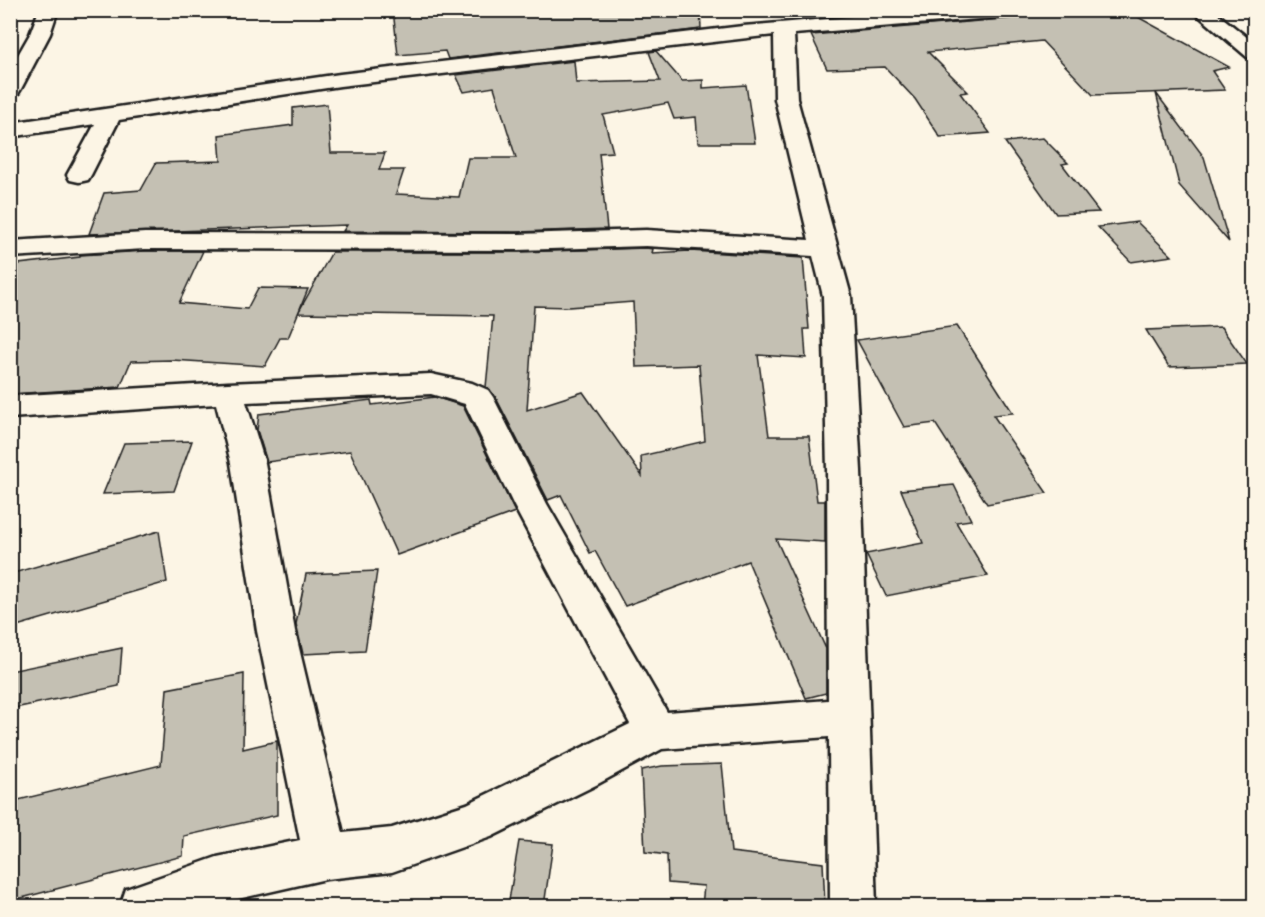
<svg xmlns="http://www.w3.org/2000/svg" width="1265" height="917" font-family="'Indie Flower',sans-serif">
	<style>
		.building { fill: #c4c0b3; stroke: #1c1c1c; stroke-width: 1.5; fill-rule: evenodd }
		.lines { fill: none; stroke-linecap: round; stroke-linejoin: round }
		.minor-casing { stroke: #1c1c1c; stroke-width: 5 }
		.highway-casing { stroke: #1c1c1c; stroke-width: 5 }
		.minor { fill: #fcf5e5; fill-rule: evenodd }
		.highway { fill: #fcf5e5; fill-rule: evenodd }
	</style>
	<rect width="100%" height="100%" fill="#fcf5e5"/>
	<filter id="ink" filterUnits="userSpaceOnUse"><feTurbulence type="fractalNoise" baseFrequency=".0167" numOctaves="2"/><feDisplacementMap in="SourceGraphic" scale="12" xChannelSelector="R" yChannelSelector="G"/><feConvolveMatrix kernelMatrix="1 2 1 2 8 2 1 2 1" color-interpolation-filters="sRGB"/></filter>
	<g filter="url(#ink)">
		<g class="building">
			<path d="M393,10h108l1,3 198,-3 1,19 -253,30 -3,-8 -47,4z"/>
			<path d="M800,10h104l-101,9z"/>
			<path d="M1026,10h25l17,4 14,-4 45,1 102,56 -17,4 13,19 -132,5 -51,-54 -114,11 40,40 -8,1 30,40 -50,4 -25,-38 -30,-32 -58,2 -16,-34 204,-17 8,-2z"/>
			<path d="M656,51l26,30 21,-1v8l43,-3 9,58h-57l-2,-26 -22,2 -6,-16 -65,12 10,37 -14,1 8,76 -89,3 -175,-1 4,-6 -258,9 15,-41 37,-3 15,-27 65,-2 -2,-26 74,-10v-17l34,-4 4,49h54l-6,17h25l-8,24 63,3 9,-39h48l-22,-71 -30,5 -8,-17 118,-14 2,22 84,-2 -11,-29z"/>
			<path d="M1156,93l48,64 25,85 -50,-57z"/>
			<path d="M1043,138l25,25 -6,1 37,48 -43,2 -51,-72z"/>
			<path d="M1137,222l35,34 -41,6 -33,-35z"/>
			<path d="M646,248l7,1 -1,4 38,-2 113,7 6,71h-5l2,29 -48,-3 11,81h40l8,65h8v41l-49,-3 50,110v44l-20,5 -58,-137 -123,45 -30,-55 -5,2 -29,-58 -13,5 -53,-104 -9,-9 7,-71 -195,-3 34,-61h186zM633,302l3,65 63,-2 6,76 -64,15 1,20 -59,-84 -56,18 7,-104 35,1z"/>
			<path d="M145,251h58l-24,52 68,6 11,-21 50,1 -20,49h-8l-15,28 -93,-6 -41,1 -11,26 -110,7v-129l70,-8v-2z"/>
			<path d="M957,326l56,87 -20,2 54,78 -60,11 -52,-81 -31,4 -47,-87z"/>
			<path d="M1221,327l26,37 -78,3 -23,-37z"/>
			<path d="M435,397l28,9 52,106 -118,43 -47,-104 -83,11 -10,-32 2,-16 112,-14 1,5z"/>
			<path d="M192,441l-18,50 -71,3 21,-51z"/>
			<path d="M954,485l17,35 -15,2 32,54 -102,20 -20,-42 57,-11 -22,-53z"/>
			<path d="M159,531l8,51 -157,46v-54z"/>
			<path d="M377,571l-12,80 -62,3 -7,-30 10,-50z"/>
			<path d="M122,648l-3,38 -109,23v-38z"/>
			<path d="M244,674l-1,75 34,-8v74l-93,21 -1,20 -173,45v-99l151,-37 6,-76z"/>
			<path d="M722,764l9,88 92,11 2,43h-123l2,-20 -36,-3 -1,-28 -22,-3 -4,-82 21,-4z"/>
			<path d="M519,841l34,3 -9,62h-36z"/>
		</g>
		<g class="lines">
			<defs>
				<g id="minor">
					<path d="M39,10h19l-8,24 -29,55 -3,5 -8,1v-26l20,-35z"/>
					<path d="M937,10h87l-2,4 -7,2 -221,18 3,65 54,197 10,175 15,435h-46l-1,-169 -167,12 -66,36 -105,52 -99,35 -66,7 -119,27h-87l6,-17 91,-32 83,-17 -43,-209 -26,-168 -15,-59 -206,14v-22l218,-13 203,-9 41,9 16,7 5,7 54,107 120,208 161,-12 -1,-229 -4,-175 -10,-40 -167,-10 -128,4 -373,-1 -135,8v-16l135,-8 373,1 128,-4 163,10 -34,-141 -1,-64 -434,51 -221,34 -28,55 -3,5 -9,2 -9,-2 -3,-5 28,-51 -85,13v-14l330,-49 403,-48zM431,394l34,10 49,102 116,218 -163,80 -75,24 -49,5 -48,-202 -30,-168 -19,-61z"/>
				</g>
				<path id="highway" d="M1192,10h21l41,33v16l-7,-2z"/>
			</defs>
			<use href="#minor" class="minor-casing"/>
			<use href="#highway" class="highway-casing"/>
			<use href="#minor" class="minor"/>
			<use href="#highway" class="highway"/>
		</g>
	</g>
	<rect width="1265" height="917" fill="none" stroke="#fcf5e5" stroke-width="36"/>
	<rect x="18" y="18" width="1229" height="881" fill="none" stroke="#1c1c1c" stroke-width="2" filter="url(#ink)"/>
</svg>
